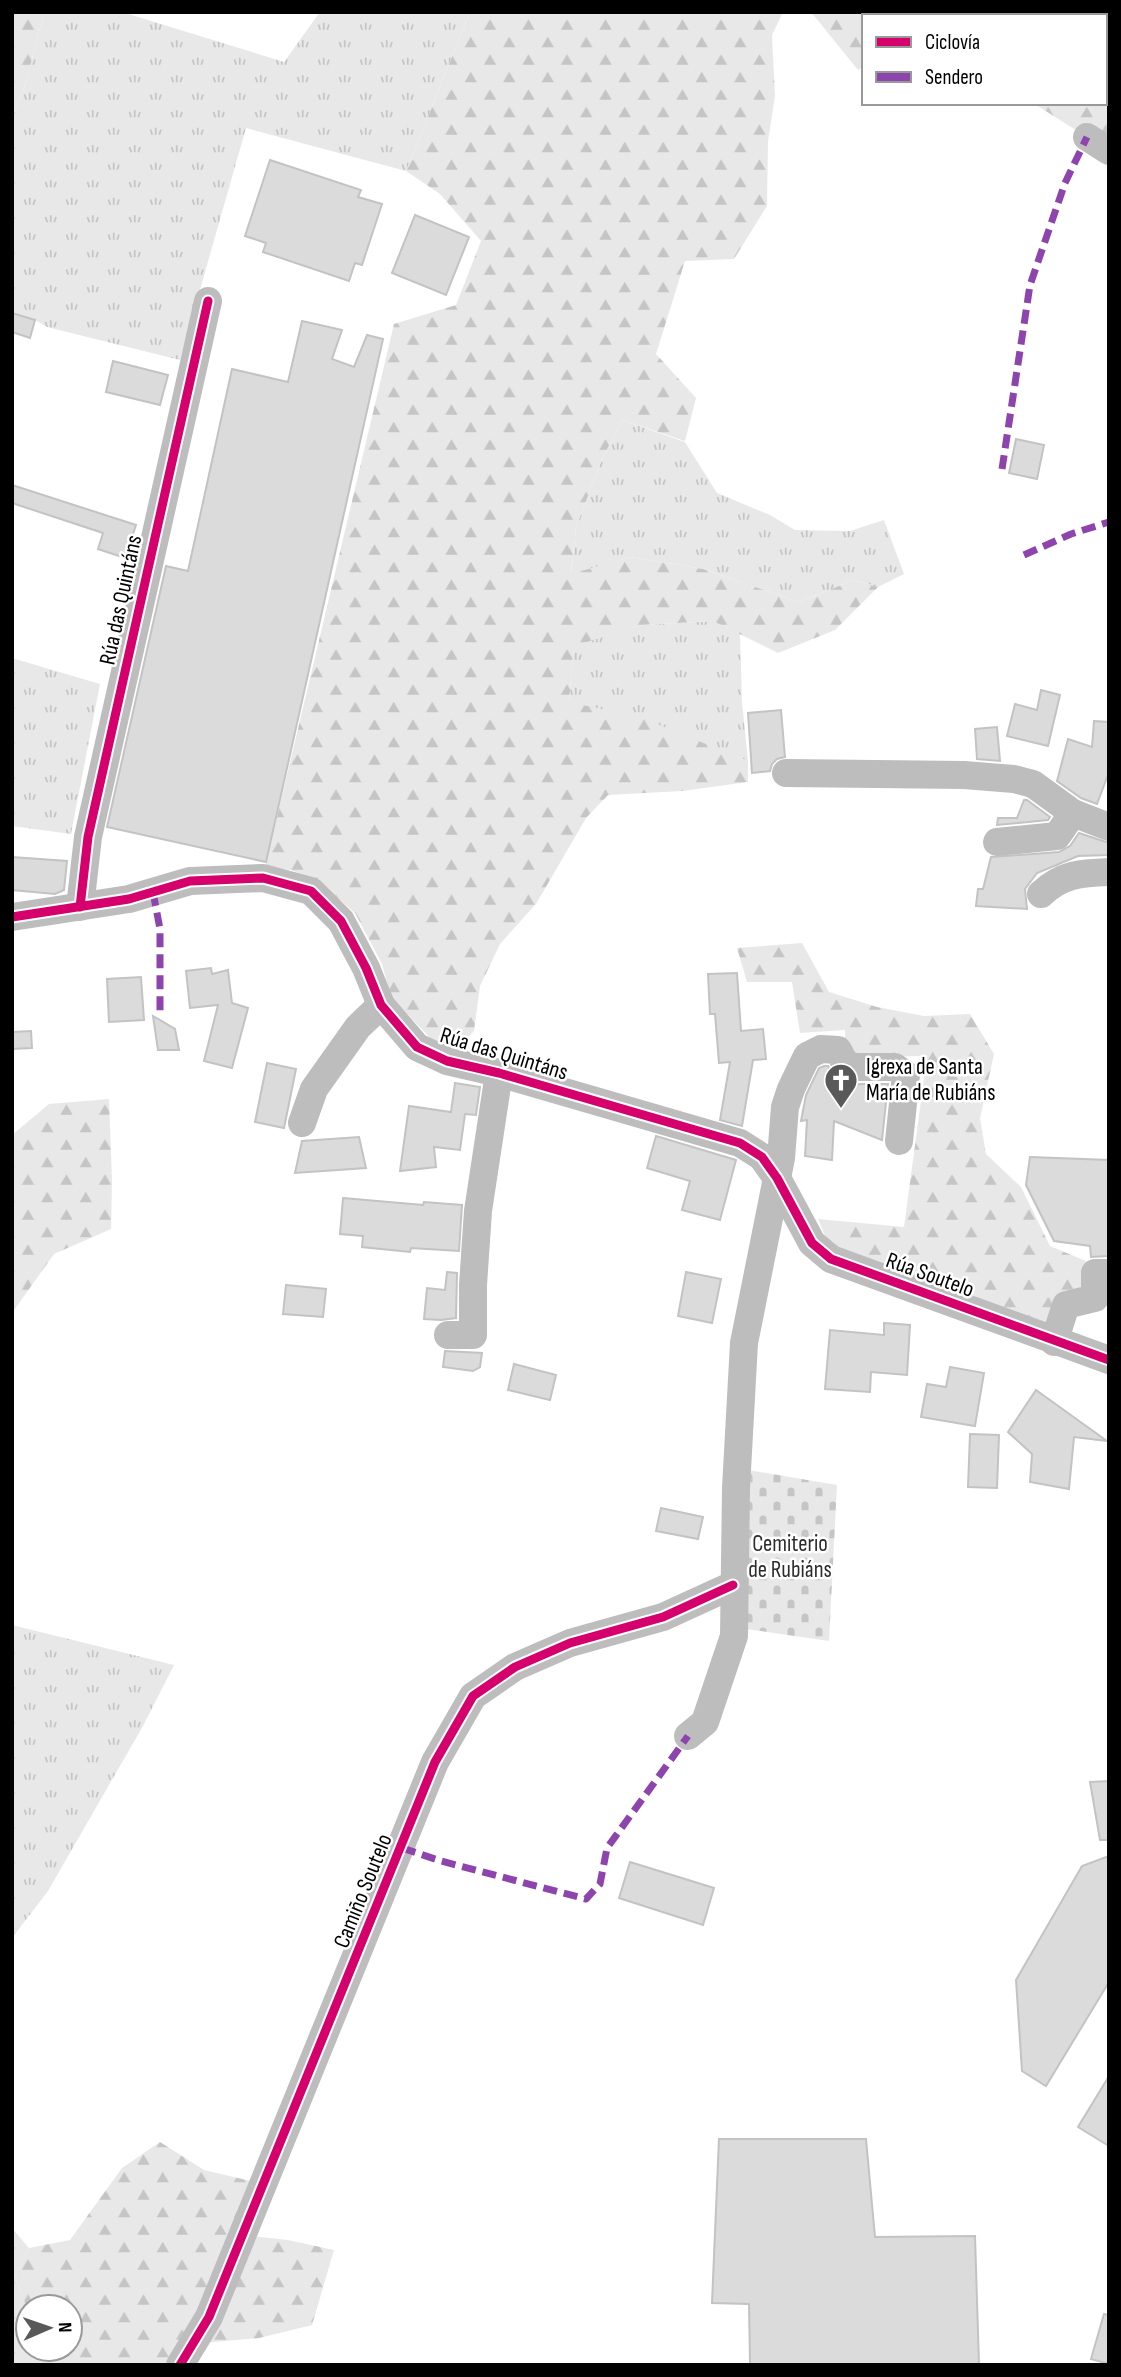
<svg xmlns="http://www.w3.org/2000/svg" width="1121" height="2377" font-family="'Sofia Sans Condensed',sans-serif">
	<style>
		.grass { fill: url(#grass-tufts) }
		.forest { fill: url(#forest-firs) }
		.cemetery { fill: url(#cemetery-stones) }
		.building { fill: #dbdbdb; stroke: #c3c3c3; stroke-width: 2 }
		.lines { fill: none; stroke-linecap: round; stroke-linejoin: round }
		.minor { stroke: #bdbdbd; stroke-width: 28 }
		.quiet { stroke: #8e44ad; stroke-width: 7; stroke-dasharray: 14 7; stroke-linecap: butt }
		.cycleway-casing { stroke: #fff; stroke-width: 13 }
		.cycleway { stroke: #d6006c; stroke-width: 9 }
		.labels { text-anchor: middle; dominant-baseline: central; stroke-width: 5; stroke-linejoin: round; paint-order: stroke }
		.street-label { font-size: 23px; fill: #000; stroke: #fff }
		.poi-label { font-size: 23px; fill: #000; stroke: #fff; text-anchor: start }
		.park-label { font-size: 23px; fill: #2c2c2c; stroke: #fff }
	</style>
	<defs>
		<pattern id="grass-tufts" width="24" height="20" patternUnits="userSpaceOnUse" patternTransform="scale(1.75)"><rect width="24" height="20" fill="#e8e8e8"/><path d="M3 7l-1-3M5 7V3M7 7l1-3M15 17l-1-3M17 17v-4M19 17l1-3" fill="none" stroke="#c5c5c5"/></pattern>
		<pattern id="forest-firs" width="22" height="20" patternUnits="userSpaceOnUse" patternTransform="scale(1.75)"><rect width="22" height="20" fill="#e8e8e8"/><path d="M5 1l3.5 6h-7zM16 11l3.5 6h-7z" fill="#c5c5c5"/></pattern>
		<pattern id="cemetery-stones" width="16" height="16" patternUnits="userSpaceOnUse" patternTransform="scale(1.75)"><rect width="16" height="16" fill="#e8e8e8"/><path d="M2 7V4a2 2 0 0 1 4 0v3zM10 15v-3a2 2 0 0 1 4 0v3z" fill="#c5c5c5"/></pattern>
	</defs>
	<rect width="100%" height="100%" fill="#fff"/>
	<g class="grass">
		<path d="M44,12h78l162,50 36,-50h150l-64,159 -160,-43 -66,232 -133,-33 -12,-7 -23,-7v-196l13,-31z"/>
		<path d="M622,420l63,22 32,51 53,22 25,15 55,1 34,-11 20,54 -26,13 -24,-7 -55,22 -96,-33 -73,-12 -59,18 5,-48 26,-68z"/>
		<path d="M713,621l27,13 2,68 6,59 -43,-16 -136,-43 5,-57 68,-20z"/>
		<path d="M12,658l88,26 -29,150 -59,-8z"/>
		<path d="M12,1625l162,40 -31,61 -95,165 -36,47z"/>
		<path d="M12,2228l17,20 -14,28 13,34v39h25l15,16h-56z"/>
	</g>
	<g class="forest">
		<path d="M12,12h32l-19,74 -13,31z"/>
		<path d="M470,12h313l-11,23 3,61 -7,45 -1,65 -33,53 -49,2 -29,93 40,44 -11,43 -63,-21 -20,39 -26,68 -5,47 59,-17 73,12 96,33 55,-22 24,7 -43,43 -57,23 -65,-32 -71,4 -68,21 -5,56 73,16 106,43v21l-66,9 -74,4 -22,23 -50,86 -36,40 -20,42 -6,45 -21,22 -18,-10 -44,-46 -9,-33 -27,-51 -37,-32 -27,-11 -26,-2 129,-544 62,-19 25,-64 -41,-47 -34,-23z"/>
		<path d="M811,12h298v139l-76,-48h72v-87h-241v51l-6,3z"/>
		<path d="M802,943l27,49 48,15 47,9 46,-2 24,40 -14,64 6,36 35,33 29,59 36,15 3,32 -38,36 -217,-72 -16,-38 86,8 23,-171 -82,1v-27l-45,3 -8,-51h-45l-10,-34z"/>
		<path d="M109,1099l3,81 -1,49 -57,25 -42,59v-178l37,-31z"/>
		<path d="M160,2142l44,28 60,14 -21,51 45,5 46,10 -22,75 -53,13 -67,6 -7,21h-117l-15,-16h17v-42h-42v3l-13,-34 14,-28 41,-8 52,-72z"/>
	</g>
	<path class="cemetery" d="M748,1470l89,15 -8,156 -83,-12z"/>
	<g class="building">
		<path d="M270,160l91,30 -3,7 24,7 -20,61 -7,-2 -6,18 -86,-29 3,-9 -21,-7z"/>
		<path d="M415,215l54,22 -23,58 -54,-22z"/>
		<path d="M12,313l23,7 -5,18 -18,-6z"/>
		<path d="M302,321l40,9 -10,29 22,8 13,-32 16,4 -117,523 -159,-35 59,-261 22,5 44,-202 56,13z"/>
		<path d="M113,361l55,14 -8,30 -54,-13z"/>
		<path d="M1016,439l28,6 -7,34 -28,-6z"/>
		<path d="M12,485l124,40 -11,33 -27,-9 5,-16 -91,-30z"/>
		<path d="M1041,690l19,5 -12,51 -41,-10 8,-32 22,6z"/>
		<path d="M781,710l4,47 -8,2 -5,5 -2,7 -18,2 -4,-60z"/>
		<path d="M1094,721l15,1v50l-12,32 -16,-6 -24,-17 11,-42 24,8z"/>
		<path d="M997,727l3,34 -23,-2 -2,-30z"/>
		<path d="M1024,800h3l23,17 -2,3 -51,5 1,-7h19z"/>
		<path d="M1079,833l30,10v12l-31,1 -41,17 -12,16 2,20 -51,-3 2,-17h5l8,-32 68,-5 11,-6z"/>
		<path d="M12,857l55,4 -3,29 -9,4 -43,-4z"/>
		<path d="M211,968l1,6 16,-4 4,33 16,5 -16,60 -28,-7 14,-56 -28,3 -4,-37z"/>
		<path d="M737,973l4,58 22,-2 3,30 -13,1 -11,66 -22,-6 10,-58 -11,1 -4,-49h-5l-2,-40z"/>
		<path d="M141,977l3,43 -35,2 -2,-43z"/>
		<path d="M153,1016l22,13 4,21h-21z"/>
		<path d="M31,1031l1,17 -20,1v-17z"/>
		<path d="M267,1063l29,6 -12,59 -29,-6z"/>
		<path d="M824,1066h4l9,14 1,10 22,-6h28l-6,56 -48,-19 -2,39 -27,-4 2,-36 -6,1 5,-26 13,-27z"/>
		<path d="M455,1083l25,4 -4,28 -11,-1 -5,36 -26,-3 2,20 -36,4 9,-65 42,6z"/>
		<path d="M656,1136l80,24 -16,60 -38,-10 8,-29 -43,-13z"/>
		<path d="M359,1137l7,31 -71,5 7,-32z"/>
		<path d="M1030,1157l79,3v96l-18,1 -1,-11 -36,-5 -28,-56z"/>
		<path d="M343,1198l80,7 1,-3 38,3 -3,46 -48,-3 -1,4 -48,-5 1,-11 -23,-2z"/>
		<path d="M447,1272l10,1 -1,45 -15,2 -17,-1 3,-31 18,2z"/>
		<path d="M686,1272l35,7 -9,44 -34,-7z"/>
		<path d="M286,1285l40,4 -3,28 -40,-3z"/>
		<path d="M884,1323l26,2 -3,50 -36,-3 -1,20 -45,-3 5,-59 54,5z"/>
		<path d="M445,1351l37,2 -2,14 -7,4 -30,-4z"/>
		<path d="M514,1364l42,11 -6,25 -42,-10z"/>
		<path d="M950,1367l34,6 -9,53 -54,-9 6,-33 19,3z"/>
		<path d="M1036,1390l71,51 -33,-4 -5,52 -39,-7 2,-28 -24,-22z"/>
		<path d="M970,1434l29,1 -2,53 -29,-1z"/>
		<path d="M661,1508l42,9 -5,22 -42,-8z"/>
		<path d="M1109,1781v59h-9l-10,-58z"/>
		<path d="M1109,1856v126l-63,104 -24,-15 -6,-91 66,-114z"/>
		<path d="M630,1862l84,26 -11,37 -84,-27z"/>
		<path d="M1109,2076v70l-31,-19z"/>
		<path d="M719,2139h147l9,98 100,-1 4,129h-229l-1,-61 -37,-1z"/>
		<path d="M1104,2314l5,1v49l-18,-5z"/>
	</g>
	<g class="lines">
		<g class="minor">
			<path d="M1087,137l22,14"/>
			<path d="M786,773l178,2 50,4 19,5 40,29 36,14"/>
			<path d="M997,842l60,-6 16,-23"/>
			<path d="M1041,894c21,-20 40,-21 68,-22"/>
			<path d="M80,907l8,-70 120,-536"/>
			<path d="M12,917l117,-18 61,-18 73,-3 48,13 30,30 25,47 15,37 36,42 30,14 52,12 241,70 22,14 15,21 35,65 19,16 278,101"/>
			<path d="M302,1123l12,-34 44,-62 23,-22"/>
			<path d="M448,1335h25v-50l5,-74 21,-138"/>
			<path d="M1054,1342l12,-37 29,-7v-25h14"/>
			<path d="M688,1736l17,-14 29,-86 2,-148 8,-145 37,-185 4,-51 6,-18 16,-33 14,-7 17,1 9,17h48l11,8 -7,66"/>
			<path d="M180,2365l29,-48 226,-555 38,-66 42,-29 55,-24 93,-26 70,-32"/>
		</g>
		<g class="quiet">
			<path d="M1002,469l28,-184 35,-102 22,-46"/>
			<path d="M1024,555l47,-21 38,-12"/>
			<path d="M153,892l7,37v88"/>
			<path d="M402,1848l39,13 145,38 14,-15 7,-36 81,-112"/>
		</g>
		<defs>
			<g id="cycleway">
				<path d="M80,907l8,-70 120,-536"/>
				<path d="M12,917l117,-18 61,-18 73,-3 48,13 30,30 25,47 15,37 36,42 30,14 52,12 241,70 22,14 15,21 35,65 19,16 278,101"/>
				<path d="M180,2365l29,-48 226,-555 38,-66 42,-29 55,-24 93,-26 70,-32"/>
			</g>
		</defs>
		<use href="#cycleway" class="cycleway-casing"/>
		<use href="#cycleway" class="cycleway"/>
	</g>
	<defs>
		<symbol id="church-pin" viewBox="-11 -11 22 30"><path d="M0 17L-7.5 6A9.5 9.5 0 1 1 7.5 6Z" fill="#595959" stroke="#fff"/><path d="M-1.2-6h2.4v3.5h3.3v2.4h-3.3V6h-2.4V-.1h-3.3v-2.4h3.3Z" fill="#fff"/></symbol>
	</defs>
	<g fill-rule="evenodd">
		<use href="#church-pin" x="822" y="1061" width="38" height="52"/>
	</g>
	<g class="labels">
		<g class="street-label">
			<text transform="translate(121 600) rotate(-78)">Rúa das Quintáns</text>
			<text transform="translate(504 1054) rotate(17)">Rúa das Quintáns</text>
			<text transform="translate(930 1275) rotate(20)">Rúa Soutelo</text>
			<text transform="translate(363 1891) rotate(-68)">Camiño Soutelo</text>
		</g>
		<g class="poi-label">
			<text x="866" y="1067">Igrexa de Santa<tspan x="866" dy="26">María de Rubiáns</tspan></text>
		</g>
		<g class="park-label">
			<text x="790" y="1544">Cemiterio<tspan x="790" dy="26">de Rubiáns</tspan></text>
		</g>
	</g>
	<rect width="1121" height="2377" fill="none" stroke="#000000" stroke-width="28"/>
	<rect x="862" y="14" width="245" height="91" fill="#ffffff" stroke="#999999" stroke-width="2"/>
	<rect x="876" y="37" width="35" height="10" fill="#d6006c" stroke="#999999" stroke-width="2"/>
	<text x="925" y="49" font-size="21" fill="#000000">Ciclovía</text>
	<rect x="876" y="72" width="35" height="10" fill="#8e44ad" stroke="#999999" stroke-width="2"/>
	<text x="925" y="84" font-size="21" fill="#000000">Sendero</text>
	<g transform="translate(49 2328) rotate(88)"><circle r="33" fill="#ffffff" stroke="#999999" stroke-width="2"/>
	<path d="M0-5L12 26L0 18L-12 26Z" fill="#595959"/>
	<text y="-10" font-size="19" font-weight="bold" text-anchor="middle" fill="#000000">N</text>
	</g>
</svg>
